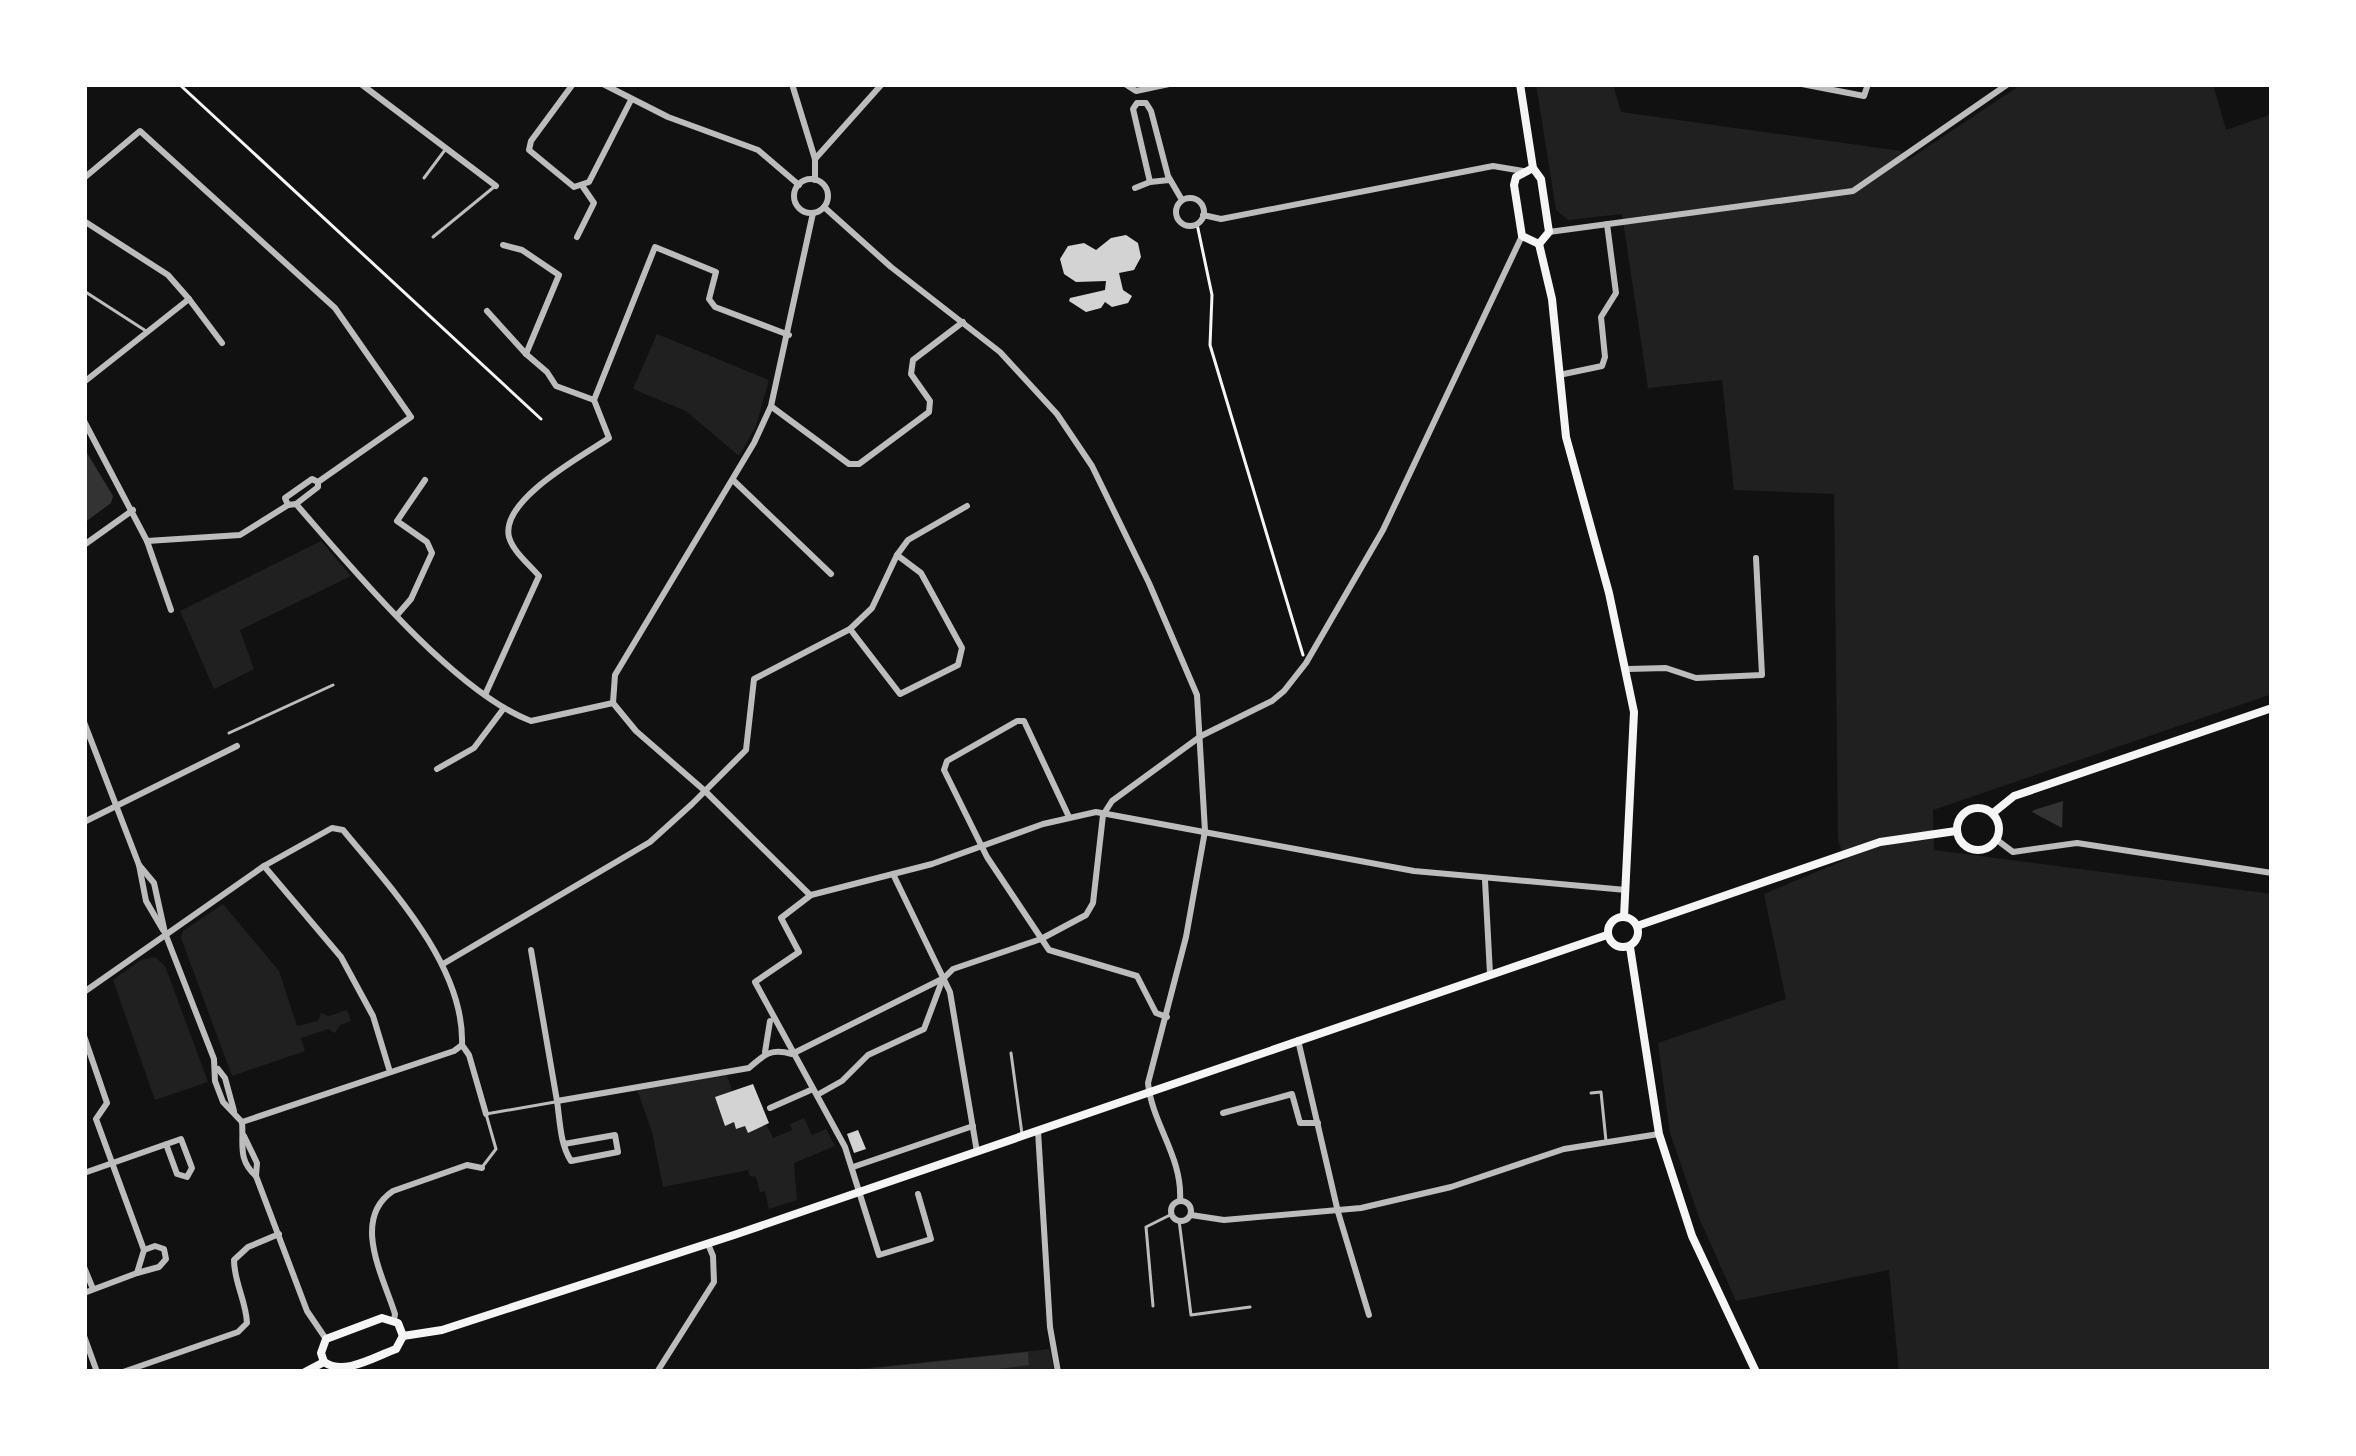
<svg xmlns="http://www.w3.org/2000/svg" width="2356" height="1456" font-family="Merriweather,serif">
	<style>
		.green { fill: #202020 }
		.water { fill: #333 }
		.building { fill: #d3d3d3 }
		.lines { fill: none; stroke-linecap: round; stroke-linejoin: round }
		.path { stroke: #f5f5f5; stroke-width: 3 }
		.service { stroke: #bcbcbc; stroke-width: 3 }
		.minor { stroke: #bcbcbc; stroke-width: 6 }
		.secondary { stroke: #f5f5f5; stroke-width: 8 }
	</style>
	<rect width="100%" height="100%" fill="#111"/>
	<g class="green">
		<path d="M1536,84h77l8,28 280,39 7,9 114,-76h191l13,46 46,-16v580l-339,116 1,40 338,44v478h-373l-10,-102 -153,31 -36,-81 -30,-87 -12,-90 128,-44 -22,-105 81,-34 -7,-20 -4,-346 -100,-4 -12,-110 -74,8 -26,-174 -54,6 -12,-10z"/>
		<path d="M657,334l112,46 -13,46 -17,30 -53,-45 -53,-22z"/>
		<path d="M321,541l30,35 -111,54 14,39 -40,20 -34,-78z"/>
		<path d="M223,904l56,67 18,55 21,-5 3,-8 8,3 18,-6 4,11 -11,4 -5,8 -7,-4 -27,9 4,13 -73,25 -51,-138 2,-7z"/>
		<path d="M155,957l10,9 43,116 -53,18 -42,-120 28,-20z"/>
		<path d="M727,1075l5,16 -17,7 10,27 9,-3 3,6 8,-2 3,7 18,-9 7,14 19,-8 -2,-6 14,-6 8,17 14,-6 9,17 -41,17 3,37 -28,9 -4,-18 -5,1 -4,-15 -6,-1 -2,-6 -85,17 -11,-55 -16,-45z"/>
		<path d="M1050,1349l4,23 -216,-1z"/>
	</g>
	<g class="water">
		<path d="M84,448l29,48 -2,7 -27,20z"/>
		<path d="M2063,801l-1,27 -30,-16 2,-2z"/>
		<path d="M1028,1352l1,13 -56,7h-135z"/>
	</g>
	<g class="building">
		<path d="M1126,235l12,8 3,14 -7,13 -15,3 4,17 9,6 -4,7 -16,4 -7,-5 -4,6 -15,4 -17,-11 1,-3 35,-8 1,-9 -30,1 -12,-8 -4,-15 8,-13 16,-3 12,7 15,-12z"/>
		<path d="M753,1084l16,39 -21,10 -3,-7 -9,3 -2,-7 -9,4 -10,-29z"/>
		<path d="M858,1130l8,19 -12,4 -7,-19z"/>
	</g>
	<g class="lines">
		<g class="path">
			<path d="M179,84l362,335"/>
			<path d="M1197,224l15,71 -2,50 93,310"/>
		</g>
		<g class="service">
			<path d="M424,178l21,-28"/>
			<path d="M433,237l61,-50"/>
			<path d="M84,291l62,40"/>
			<path d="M229,733l104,-48"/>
			<path d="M1011,1053l11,81"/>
			<path d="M1591,1093l10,-1 5,49"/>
			<path d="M483,1166l13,-17 -10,-35 69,-12"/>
			<path d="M1179,1220l12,95 59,-8"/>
			<path d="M1153,1306l-7,-79 26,-13"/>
		</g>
		<g class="minor">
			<path d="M361,84l135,102"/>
			<path d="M573,84l-42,57 -2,9 45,37 15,-5 42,-82"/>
			<path d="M603,84l65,33 90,33 41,35"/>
			<path d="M792,84l23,75v21"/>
			<path d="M1125,84l11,7 33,-7"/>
			<path d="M1802,84l62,12 4,-12"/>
			<path d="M815,159l67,-75"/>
			<path d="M84,178l56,-47 195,177 76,109 -93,65v5l-22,17 -8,1 -48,30 -93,6"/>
			<circle cx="811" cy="196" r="17"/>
			<path d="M1169,180l-19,2 -17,-73 4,-6h9l5,8 17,65 14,24"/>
			<path d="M1135,188l15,-6"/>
			<circle cx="1190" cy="212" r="14"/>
			<path d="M824,207l67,60 109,85 57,62 35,52 57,117 48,112 8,136 -19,106 -38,146c4,41 35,74 32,118"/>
			<path d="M1203,215l18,4 272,-53 30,5"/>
			<path d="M84,221l84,54 21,24 -105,83"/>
			<path d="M1549,232l304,-41 155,-107"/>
			<path d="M577,237l17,-34 -11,-16"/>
			<path d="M503,245l19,5 37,25 -33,79 21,18 9,14 38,14"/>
			<path d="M189,299l33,44"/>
			<path d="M487,311l39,43"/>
			<path d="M1559,375l43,-9 3,-9 -4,-40 15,-24 -9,-69"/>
			<path d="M594,400l61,-153 61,25 -7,27 6,8 74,28"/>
			<path d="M772,407l77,57h10l70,-52 1,-11 -19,-27 2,-14 50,-38"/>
			<path d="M84,421l63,120 24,69"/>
			<path d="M733,480l98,94"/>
			<path d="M296,504c56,64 158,188 235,217l82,-18"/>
			<path d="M288,505l-3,-7 27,-19 6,3"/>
			<path d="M84,545l49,-35"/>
			<path d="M398,614l13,-15 21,-46 -5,-11 -30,-21 28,-41"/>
			<path d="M850,629l50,65 58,-29 4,-17 -41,-75 -24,-18"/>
			<path d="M1628,669l38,-1 30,10 66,-3 -6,-117"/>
			<path d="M485,695l54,-119c-9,-11 -26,-24 -30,-39 -9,-37 73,-81 100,-99l-15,-38"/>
			<path d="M84,722l55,143 7,36 17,29"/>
			<path d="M437,769l37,-21 30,-40"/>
			<path d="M1069,817l-45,-96h-7l-70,40 -3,9 43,87 62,93 88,26 19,37 11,4"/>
			<path d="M84,822l153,-76"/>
			<path d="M1997,840l16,12 64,-9 195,30"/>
			<path d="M139,865l15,18 11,50 49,126 1,22 8,21 19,20c2,22 -5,37 14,54l51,135 19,28"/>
			<path d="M264,866l77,91 32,59 17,56"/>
			<path d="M893,874l57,118 27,160"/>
			<path d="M1485,880l5,94"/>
			<path d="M810,895l-105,-104 -69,-60 -23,-28 2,-28 139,-232 17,-37 42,-193"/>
			<path d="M811,895l121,-31 111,-40 53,-12 318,59 212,19"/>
			<path d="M811,895l-30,23 18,34 -44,30 90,165 34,108 52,-16 -13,-45"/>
			<path d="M531,950l26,151 192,-33c16,-14 22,-20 43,-14l152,-76 9,-9 88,-30 45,-24 7,-12 10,-88 9,-14 89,-65 71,-35 12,-10 22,-28 77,-133 139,-294"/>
			<path d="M443,964l207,-122 42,-38 54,-54 8,-71 96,-50 22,-21 25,-53 11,-15 59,-34"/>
			<path d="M84,992l180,-126 68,-38 11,2c47,57 122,136 119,215l7,10 17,59"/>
			<path d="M84,1036l23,67 -11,16 48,131 -7,23 -53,20"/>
			<path d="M1298,1040l40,172 31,103"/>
			<path d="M765,1052l5,-31"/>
			<path d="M218,1069l7,9 9,33"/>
			<path d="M817,1095l25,-14 26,-26 56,-26 18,-48"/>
			<path d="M557,1101c3,20 3,43 14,60l47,-9 -3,-17 -51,9"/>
			<path d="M770,1108l43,-19"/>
			<path d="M1223,1113l69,-19 8,29h18"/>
			<path d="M242,1122l212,-71 8,-6"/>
			<path d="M1038,1131l12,196 8,45"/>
			<path d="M244,1136l13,27 -1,13"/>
			<path d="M853,1167l120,-41"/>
			<path d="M84,1173l97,-34 11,29 -5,9 -10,-3 -11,-30"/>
			<circle cx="1181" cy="1211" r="10"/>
			<path d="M1191,1215l33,5 137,-12 90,-21 113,-38 95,-15"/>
			<path d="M84,1267l9,22"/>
			<path d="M137,1273l22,-6 7,-8 -2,-10 -9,-3 -11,4"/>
			<path d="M394,1320l1,-6c-12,-38 -44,-95 -2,-123l74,-26 15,3"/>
			<path d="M84,1336l13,36"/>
			<path d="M123,1372l115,-40 9,-9c-1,-22 -13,-41 -13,-63l14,-13 31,-13"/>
			<path d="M657,1372l57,-90 -1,-26 -5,-12"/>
		</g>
		<g class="secondary">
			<path d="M1520,84l13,84 8,11 8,53 -10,12"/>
			<path d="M1533,168l-17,9 -2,8 8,51 17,8"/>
			<path d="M1539,244l13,55 14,138 43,156 25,119 -10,205"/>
			<circle cx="1978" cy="829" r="21"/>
			<path d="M1993,813l21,-17 258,-88"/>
			<circle cx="1623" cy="932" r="15"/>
			<path d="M1637,926l243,-84 76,-11"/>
			<path d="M1630,947l29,187 33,102 64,136"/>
			<path d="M403,1336l39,-6 292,-95 873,-300"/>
			<path d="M324,1362l-3,-9 5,-14 56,-21 16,5 5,13"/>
			<path d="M324,1362c20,14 50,-5 72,-13l7,-13"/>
			<path d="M305,1372l19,-10"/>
		</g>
	</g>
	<rect width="2356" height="1456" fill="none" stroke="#ffffff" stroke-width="174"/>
</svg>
